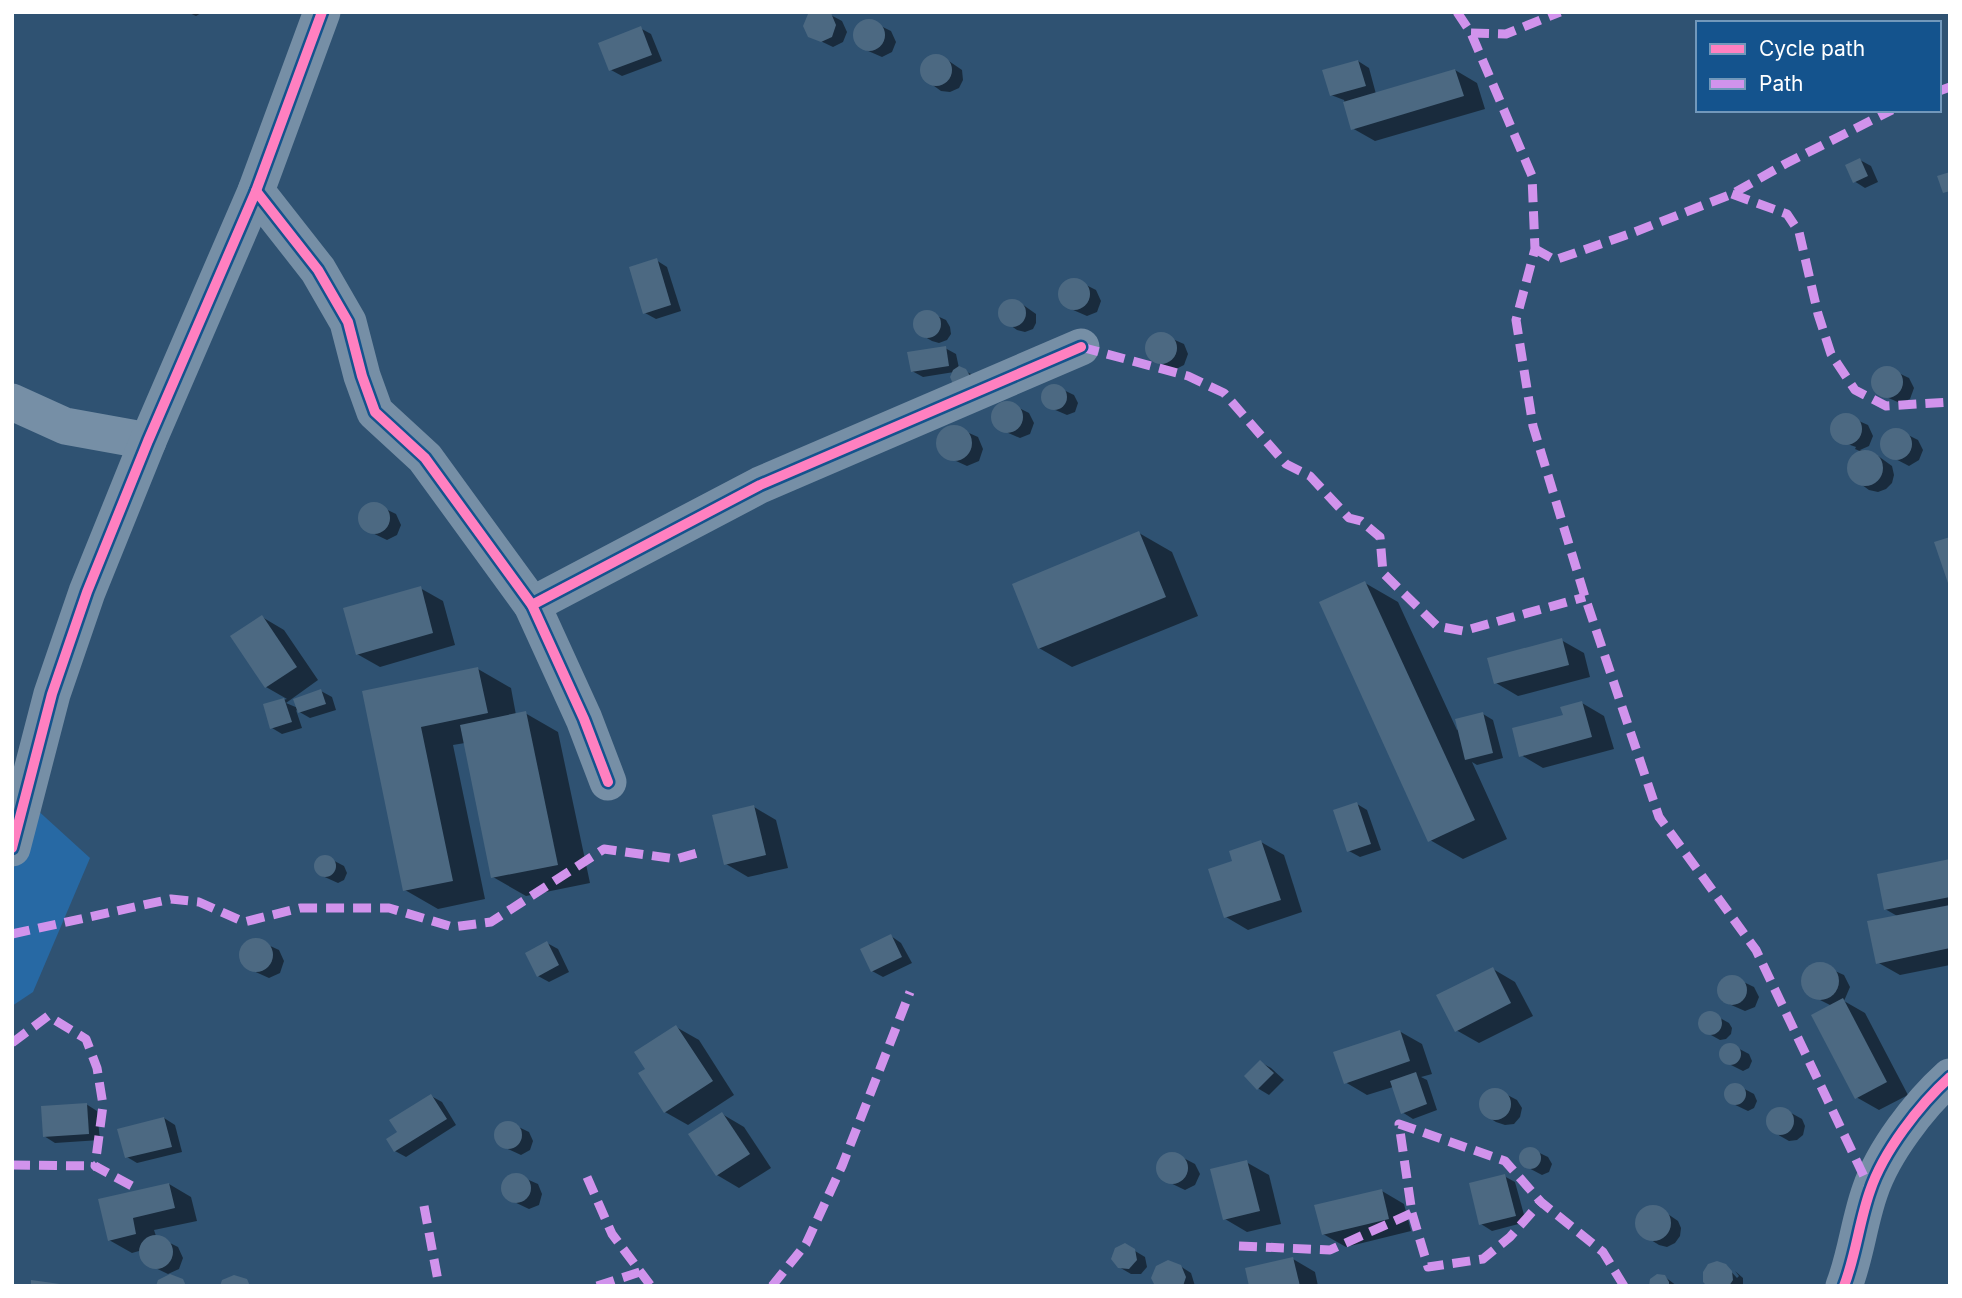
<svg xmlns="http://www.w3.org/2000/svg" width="1962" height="1298" font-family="Inter,sans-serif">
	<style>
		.green { fill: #2769a4 }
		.shadow { fill: #0007 }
		.building { fill: #4c6982 }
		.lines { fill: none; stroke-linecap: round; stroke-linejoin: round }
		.minor { stroke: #768fa6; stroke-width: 37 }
		.quiet { stroke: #d193ec; stroke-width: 9; stroke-dasharray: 18 9; stroke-linecap: butt }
		.cycleway-casing { stroke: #14538d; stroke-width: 15 }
		.cycleway { stroke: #ff80c0; stroke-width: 10 }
	</style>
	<rect width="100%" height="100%" fill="#2f5272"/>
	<path class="green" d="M12,787l78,71 -57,134 -21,14z"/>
	<g class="shadow">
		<path d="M187,12h16l-7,4z"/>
		<path d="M815,12h10l17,9 5,11 -4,10 -10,5 -23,-11z"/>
		<path d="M868,20l23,11 5,11 -4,10 -10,5 -23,-10 -5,-11 4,-10z"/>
		<path d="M640,28l11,6 11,27 -40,15 -11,-6z"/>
		<path d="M934,56l9,1 19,13 1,10 -4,8 -9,4 -9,-1 -18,-13 -2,-10 4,-8z"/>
		<path d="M1358,61l11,7 7,26 79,-24 22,13 8,26 -110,32 -23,-13 -8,-28 -13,-5z"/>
		<path d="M1860,160l11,6 7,16 -13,6 -11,-7z"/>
		<path d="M656,260l11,7 14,44 -25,8 -11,-6z"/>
		<path d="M1074,279l22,11 5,11 -4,11 -10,4 -23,-10 -4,-11 4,-11z"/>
		<path d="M1011,300l8,2 17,12v9l-3,6 -8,3 -8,-2 -17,-12 -1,-9 4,-6z"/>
		<path d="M926,311l20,9 4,7 1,7 -4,6 -8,3 -7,-2 -12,-7 -5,-6v-7l5,-7z"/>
		<path d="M1161,334l23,10 4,10 -4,11 -10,5 -22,-11 -6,-10 4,-11z"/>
		<path d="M945,348l11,6 3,14 18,9 -23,-5 -31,5 -11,-6z"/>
		<path d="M1886,367l23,11 5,10 -4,11 -10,4 -23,-10 -5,-10 4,-11z"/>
		<path d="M1053,385l21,10 4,8 -3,9 -8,3 -21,-9 -3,-9 3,-8z"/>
		<path d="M1007,402l22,11 5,10 -4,11 -10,4 -23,-10 -4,-11 4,-10z"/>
		<path d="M1845,415l23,10 5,11 -4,10 -9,4 14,3 18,13 2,9 -2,8 -6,6 -8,3 -9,-2 -18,-13 -2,-8 2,-9 6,-6 5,-2 -7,-3 1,-2 -20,-7 -5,-10 4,-11z"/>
		<path d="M953,426l25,11 5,12 -4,12 -12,5 -24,-11 -6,-11 5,-12z"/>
		<path d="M1896,429l22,11 5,10 -4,10 -10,6 -23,-12 -5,-10 4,-10z"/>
		<path d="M373,503l23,11 5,11 -4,10 -10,5 -23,-11 -5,-11 4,-10z"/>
		<path d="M1139,533l33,19 26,64 -126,51 -33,-19z"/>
		<path d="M1365,583l33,19 59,128 26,-16 10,6 10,38 -26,7 -5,-3 35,77 -44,20 -33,-19z"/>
		<path d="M420,588l23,13 12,44 -75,22 -23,-13z"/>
		<path d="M262,617l22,13 34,50 -32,23 12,5 23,-17 11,6 4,13 -26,8 -14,-8 6,18 -20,6 -10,-6 -7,-23 22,-6 -21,-12z"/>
		<path d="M1561,640l23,13 6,24 -72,19 -22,-13z"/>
		<path d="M478,669l33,19 5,27 9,-2 33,19 32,151 -64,13 -33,-19 -28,-134 -12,2 32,154 -47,10 -33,-19 -41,-198z"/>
		<path d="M1582,703l22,13 10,33 -71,19 -22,-13z"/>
		<path d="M1357,804l10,6 14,40 -21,7 -11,-6z"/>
		<path d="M754,807l22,13 12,48 -40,9 -22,-13z"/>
		<path d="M1261,842l23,13 18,57 -54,18 -22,-13 9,-55z"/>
		<path d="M325,856l19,10 3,7 -3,7 -6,3 -20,-9 -3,-7 3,-8z"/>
		<path d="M1950,861v104l-50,10 -23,-13 22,-45 -14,-8z"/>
		<path d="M891,936l10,7 11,20 -29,14 -11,-6z"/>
		<path d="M255,939l24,11 5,11 -4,12 -11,5 -24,-11 -5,-11 4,-12z"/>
		<path d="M547,943l11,6 11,23 -20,10 -11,-6z"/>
		<path d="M1819,964l25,11 6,12 -6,14 21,12 43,82 -29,15 -23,-13 -24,-91 -24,-12 -6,-12 5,-13z"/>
		<path d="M1493,969l22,13 18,34 -54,27 -23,-13z"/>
		<path d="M1731,976l23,11 5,10 -4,10 -10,4 -23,-10 -4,-10 4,-10z"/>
		<path d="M1705,1013h6l18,10 3,5 -1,6 -5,5 -6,1 -18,-10 -3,-6z"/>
		<path d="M676,1027l23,13 35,55 -46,30 -23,-13 -18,-42z"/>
		<path d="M1399,1031l23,13 10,30 -11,3 6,3 10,30 -24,9 -11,-7 -9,-25 -26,8 -22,-13z"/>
		<path d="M1730,1044l19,10 3,7 -3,7 -6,3 -20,-10 -3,-7 3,-7z"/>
		<path d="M1260,1062l11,6 13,12 -15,15 -10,-6 -13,-13z"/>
		<path d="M1735,1084l19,10 3,7 -3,7 -6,3 -19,-9 -4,-7 3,-8z"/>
		<path d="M1496,1089l21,11 5,8 -2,9 -6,7 -9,1 -9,-3 -11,-7 -5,-8 1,-9 7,-7z"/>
		<path d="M431,1096l11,6 14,23 -50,32 -11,-6 5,-19z"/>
		<path d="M86,1104l11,7 3,29 -45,3 -11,-7z"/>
		<path d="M1782,1108l20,11 3,7 -2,9 -6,5 -8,1 -19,-11 -3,-8 1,-7 6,-6z"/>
		<path d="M722,1114l22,13 27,41 -32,20 -22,-13z"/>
		<path d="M164,1118l11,7 7,27 -45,11 -10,-6z"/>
		<path d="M508,1122l21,10 4,9 -3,9 -9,5 -22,-10 -4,-9 4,-10z"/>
		<path d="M1529,1148l19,9 4,7 -3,8 -7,3 -19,-10 -3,-7 2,-7z"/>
		<path d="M1172,1152l23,12 5,10 -5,11 -10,5 -23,-11 -5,-10 4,-11z"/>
		<path d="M1246,1162l23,13 12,49 -34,8 -22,-13z"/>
		<path d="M515,1174l23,10 4,10 -3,11 -10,4 -23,-11 -4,-10 4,-10z"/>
		<path d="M1504,1176l11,6 11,40 -34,9 -11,-7z"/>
		<path d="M169,1184l22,13 6,24 -43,9 2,6 22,11 5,11 -4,11 -11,5 -23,-11 -6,-12 -7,2 -23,-13z"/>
		<path d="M1382,1191l22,13 7,27 -65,16 -23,-13z"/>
		<path d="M1650,1207l9,1 19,13 3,7 -1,8 -5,7 -8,4 -8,-2 -19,-12 -4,-8 2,-8 4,-7z"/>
		<path d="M1125,1245l20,12 2,10 -6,7h-10l-12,-7z"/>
		<path d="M1293,1259l22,13 3,14h-67z"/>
		<path d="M1180,1266l11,7 4,13h-38z"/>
		<path d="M1726,1266l11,12 2,-2 -4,-5 8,7v8h-34z"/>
		<path d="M1665,1277l12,9h-26z"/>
	</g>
	<g class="building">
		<path d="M811,12l20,1 5,12 -4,12 -11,5 -13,-5 -5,-11 5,-12z"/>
		<circle cx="869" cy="35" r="16"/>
		<path d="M641,26l11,29 -43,16 -11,-28z"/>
		<circle cx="936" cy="70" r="16"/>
		<path d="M1358,60l8,26 -36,10 -8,-26z"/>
		<path d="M1455,69l9,27 -113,34 -8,-28z"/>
		<path d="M1860,158l8,18 -15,7 -8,-18z"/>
		<path d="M1950,172v19l-7,2 -6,-17z"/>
		<path d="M657,258l14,47 -28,9 -14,-47z"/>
		<circle cx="1074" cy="294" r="16"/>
		<circle cx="1012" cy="313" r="14"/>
		<circle cx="927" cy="324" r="14"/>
		<circle cx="1161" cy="348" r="16"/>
		<path d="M946,346l3,20 -38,6 -4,-20z"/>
		<path d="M959,366l7,3 4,7 -17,8 -3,-7 3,-7z"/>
		<circle cx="1887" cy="382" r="16"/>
		<circle cx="1054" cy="397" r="13"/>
		<circle cx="1007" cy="417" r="16"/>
		<circle cx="1846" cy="429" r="16"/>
		<circle cx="954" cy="443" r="18"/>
		<circle cx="1896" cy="444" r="16"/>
		<circle cx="1865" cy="468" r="18"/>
		<circle cx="374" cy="518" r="16"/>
		<path d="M1139,531l27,66 -128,52 -26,-65z"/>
		<path d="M1950,537v49h-1l-15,-44z"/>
		<path d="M1365,581l110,239 -47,22 -109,-240z"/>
		<path d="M421,586l12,47 -77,22 -13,-47z"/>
		<path d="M262,615l35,52 -32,21 -35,-52z"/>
		<path d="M1562,638l7,27 -75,19 -7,-26z"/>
		<path d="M478,667l10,46 -67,14 32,154 -50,10 -41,-200z"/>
		<path d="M321,689l5,15 -28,9 -5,-14z"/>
		<path d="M284,698l8,24 -22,7 -7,-25z"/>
		<path d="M1582,701l10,36 -73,20 -7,-29 51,-13 -3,-8z"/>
		<path d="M526,711l32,154 -67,13 -31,-153z"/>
		<path d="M1483,712l10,41 -28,7 -10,-41z"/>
		<path d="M1357,802l14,42 -24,8 -14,-42z"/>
		<path d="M754,805l12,50 -42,10 -12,-50z"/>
		<path d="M1261,840l20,60 -57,18 -16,-49 24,-8 -3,-10z"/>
		<circle cx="325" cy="866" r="11"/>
		<path d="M1950,859v38l-66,13 -7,-36z"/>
		<path d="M1950,905v43l-74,16 -9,-43z"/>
		<path d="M891,934l11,23 -31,15 -11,-23z"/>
		<circle cx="256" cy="955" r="17"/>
		<path d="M547,941l12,24 -22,12 -12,-24z"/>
		<circle cx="1820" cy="981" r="19"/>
		<path d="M1493,967l18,36 -56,29 -19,-37z"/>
		<circle cx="1732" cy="990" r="15"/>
		<path d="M1843,998l44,84 -32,17 -44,-84z"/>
		<circle cx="1710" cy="1023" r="12"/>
		<path d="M676,1025l37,56 -49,32 -26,-40 7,-4 -11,-17z"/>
		<path d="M1400,1030l10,31 -66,23 -11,-32z"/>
		<circle cx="1730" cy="1054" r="11"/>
		<path d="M1260,1060l14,13 -17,17 -13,-14z"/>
		<path d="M1416,1072l11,32 -26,10 -11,-33z"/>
		<circle cx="1735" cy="1094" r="11"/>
		<circle cx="1495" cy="1104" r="16"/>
		<path d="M431,1094l16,25 -53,33 -8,-13 11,-7 -8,-12z"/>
		<path d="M87,1103l2,31 -46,3 -2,-31z"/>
		<circle cx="1780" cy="1121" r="14"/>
		<path d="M722,1112l28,42 -34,22 -28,-42z"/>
		<path d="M164,1117l8,30 -47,11 -8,-29z"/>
		<circle cx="508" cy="1135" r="14"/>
		<circle cx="1530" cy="1158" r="11"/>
		<circle cx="1172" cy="1168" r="16"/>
		<path d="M1247,1160l13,51 -37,9 -13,-51z"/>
		<circle cx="516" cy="1188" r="15"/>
		<path d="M1505,1174l11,42 -37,9 -10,-42z"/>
		<path d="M169,1183l6,25 -42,10 3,16 -28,7 -10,-42z"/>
		<path d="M1382,1189l7,30 -67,16 -8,-30z"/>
		<circle cx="1653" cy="1223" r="18"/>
		<circle cx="156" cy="1252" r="17"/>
		<path d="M1125,1243l10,6 2,11 -8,9 -11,-1 -7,-9 4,-11z"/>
		<path d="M1293,1257l7,29h-51l-4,-18z"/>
		<path d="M1168,1260l13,5 5,12 -3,9h-28l-4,-8 5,-12z"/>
		<path d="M1717,1261l9,3 6,7 1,9 -4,6h-22l-4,-4v-10l5,-8z"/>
		<path d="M170,1274l13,5 3,7h-30l2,-6z"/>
		<path d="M1657,1274l8,1 4,7v4h-20l1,-7z"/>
		<path d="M234,1275l13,4 3,7h-30l2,-6z"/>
		<path d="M31,1280l29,4v2h-29z"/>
	</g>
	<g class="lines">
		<g class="minor">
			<path d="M256,191l62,79 30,52 14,54 13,36 50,46 107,147 52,114 24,63"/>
			<path d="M12,402l53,24 83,15"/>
			<path d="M532,605l228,-120 321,-138"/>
			<path d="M12,848l40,-154 35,-102 61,-151 108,-250 66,-179"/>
			<path d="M1844,1286c12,-31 15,-64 26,-95 13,-39 49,-86 80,-114"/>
		</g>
		<g class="quiet">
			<path d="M1457,12l14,21 61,143 3,73 -19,71 17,106 52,171 74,220 97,133 114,239"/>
			<path d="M1471,33l35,1 54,-22"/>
			<path d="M1939,91l11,-4"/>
			<path d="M1732,194l55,20 12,18 19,82 13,40 24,36 31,16 64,-4"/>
			<path d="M1535,249l20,11 77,-27 100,-39 53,-30 107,-54"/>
			<path d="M1081,347l107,29 36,17 62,71 24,12 39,42 12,3 19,16 3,36 54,53 26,5 122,-34"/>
			<path d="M12,934l159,-35 28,3 45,20 56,-14h89l64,19 38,-5 113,-73 72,10 25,-7"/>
			<path d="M12,1043l36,-27 38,23 11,29 6,37 -8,61 37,20"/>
			<path d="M12,1165l83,1"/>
			<path d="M587,1177l25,57 39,52"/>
			<path d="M424,1206l15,80"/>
			<path d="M1412,1213l16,54 55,-8 27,-22 31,-35"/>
			<path d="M1239,1246l91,4 82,-37 -13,-89 106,37 36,41 62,50 21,34"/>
			<path d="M597,1286l43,-14"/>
			<path d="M772,1286l34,-42 36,-78 68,-174"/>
		</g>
		<defs>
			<g id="cycleway">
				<path d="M256,191l62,79 30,52 14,54 13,36 50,46 107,147 52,114 24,63"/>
				<path d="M532,605l228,-120 321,-138"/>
				<path d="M12,848l40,-154 35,-102 61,-151 108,-250 66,-179"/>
				<path d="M1844,1286c12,-31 15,-64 26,-95 13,-39 49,-86 80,-114"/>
			</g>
		</defs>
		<use href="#cycleway" class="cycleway-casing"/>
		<use href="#cycleway" class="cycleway"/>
	</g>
	<rect width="1962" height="1298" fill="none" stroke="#ffffff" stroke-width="28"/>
	<rect x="1696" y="21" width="245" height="91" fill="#14538d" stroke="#7298bb" stroke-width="2"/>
	<rect x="1710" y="44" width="35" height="10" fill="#ff80c0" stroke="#7298bb" stroke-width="2"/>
	<text x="1759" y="56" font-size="21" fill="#ffffff">Cycle path</text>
	<rect x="1710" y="79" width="35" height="10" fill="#d193ec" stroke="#7298bb" stroke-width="2"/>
	<text x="1759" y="91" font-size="21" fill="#ffffff">Path</text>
</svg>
